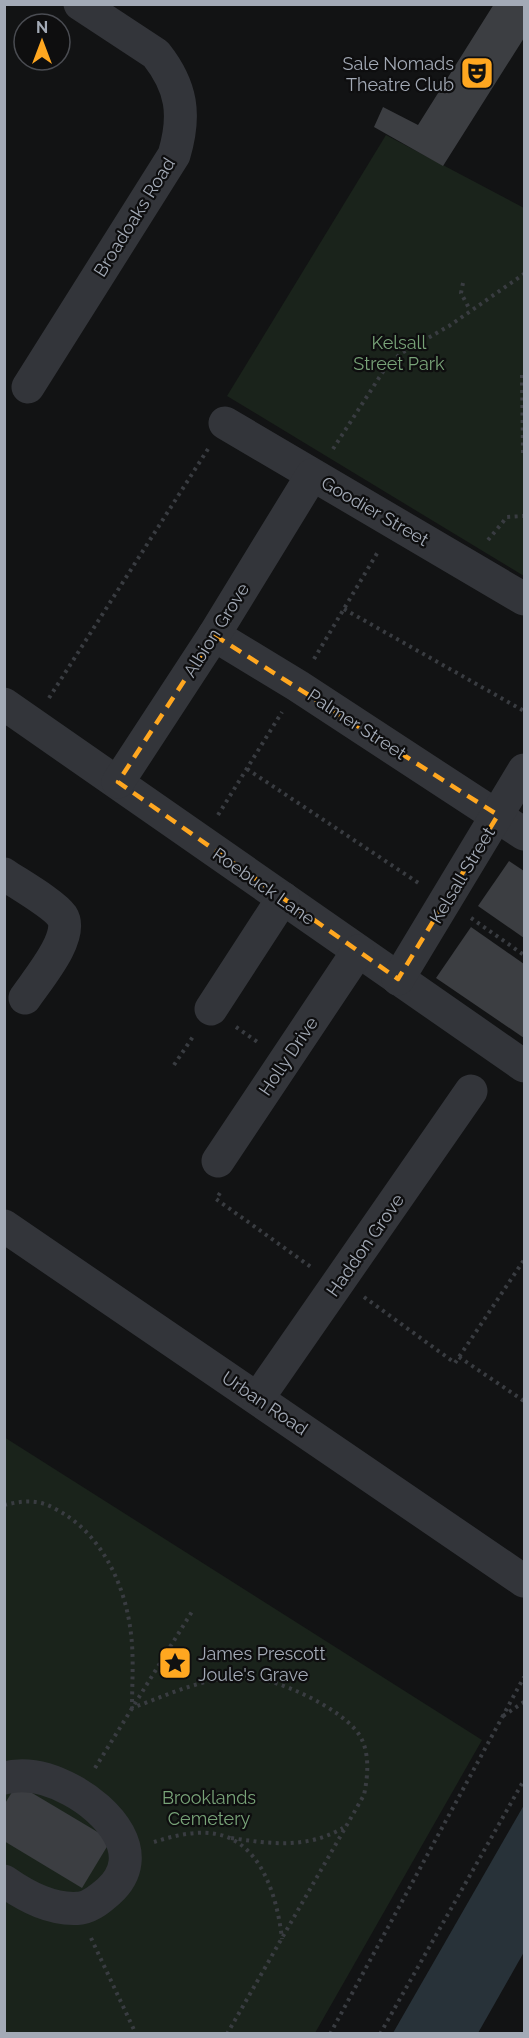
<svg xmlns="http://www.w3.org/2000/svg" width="529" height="2038" font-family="Raleway,sans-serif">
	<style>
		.green { fill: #1a231b }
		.water { fill: #283239 }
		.building { fill: #3c3e42 }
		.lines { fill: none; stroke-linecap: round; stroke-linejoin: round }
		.path { stroke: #393c41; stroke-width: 4; stroke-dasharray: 3 4.5; stroke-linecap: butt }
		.minor { stroke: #33353a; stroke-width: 33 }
		.marked { fill: none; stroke: #ffa720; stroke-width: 4.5; stroke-dasharray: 12 8; stroke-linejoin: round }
		.labels { text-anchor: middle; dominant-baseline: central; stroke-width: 4.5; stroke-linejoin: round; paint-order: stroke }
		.poi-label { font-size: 18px; fill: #a3aab6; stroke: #0e0e0f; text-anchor: end }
		.street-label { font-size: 18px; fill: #a3aab6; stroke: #0e0e0f }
		.park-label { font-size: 18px; fill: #78a378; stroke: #0e0e0f }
	</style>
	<rect width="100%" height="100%" fill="#121314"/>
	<g class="green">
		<path d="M386,135l138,73v368l-297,-180z"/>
		<path d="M4,1437l478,303 -167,293h-310z"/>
	</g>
	<path class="water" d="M524,1805v147l-46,81h-85z"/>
	<g class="building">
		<path d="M494,4h30v34l-81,128 -69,-39 9,-20 35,18z"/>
		<path d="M509,861l15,10v67l-46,-32z"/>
		<path d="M471,927l53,37v74l-88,-60z"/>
		<path d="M17,1784l94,56 -29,48 -78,-47v-36z"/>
	</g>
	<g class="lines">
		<g class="path">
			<path d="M463,283l-2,10 9,17"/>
			<path d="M522,375l1,80 1,-1"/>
			<path d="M333,449l53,-82 14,-13 49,-28 75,-52"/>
			<path d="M488,540l19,-23 17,-1"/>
			<path d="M344,609l180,102"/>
			<path d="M314,659l65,-109"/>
			<path d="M49,698l159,-249"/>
			<path d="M247,769l173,115"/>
			<path d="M218,815l64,-103"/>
			<path d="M471,918l53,37"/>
			<path d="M236,1027l23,16"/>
			<path d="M174,1065l20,-30"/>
			<path d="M220,1193l-4,6 95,68"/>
			<path d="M364,1297l91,66 69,-103"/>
			<path d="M459,1357l65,44"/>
			<path d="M4,1505c13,-3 25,-5 37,-2 9,2 18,8 25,12 39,26 60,74 65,119 3,24 1,49 1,74 35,-13 73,-31 111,-31 31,-1 101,32 117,59 10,17 8,40 4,59l-137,239"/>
			<path d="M503,1716l21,-14"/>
			<path d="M95,1768l98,-158"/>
			<path d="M231,1838c41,6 75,11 112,-10"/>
			<path d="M154,1842c22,-7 50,-14 73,-5 38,15 51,66 55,102"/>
			<path d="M91,1938l45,96"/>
			<path d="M330,2034l194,-357"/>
			<path d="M380,2034l144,-254"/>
		</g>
		<g class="minor">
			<path d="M28,387l146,-232c12,-40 8,-68 -18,-101l-76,-50"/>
			<path d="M225,423l299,176"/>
			<path d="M214,635l84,51 226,148"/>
			<path d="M4,704l520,362"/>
			<path d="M118,782l96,-147 98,-160"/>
			<path d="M4,874c13,9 50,30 58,42 13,20 -25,64 -37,82"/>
			<path d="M398,979l126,-209"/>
			<path d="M211,1009l72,-111"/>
			<path d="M218,1161l140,-210"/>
			<path d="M4,1226l520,355"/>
			<path d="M258,1398l213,-307"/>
			<path d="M4,1778c23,-6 47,1 67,12 36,19 78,64 38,101 -8,7 -17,15 -28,17 -28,3 -54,-11 -77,-27"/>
		</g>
	</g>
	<path class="marked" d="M214,635l284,180 -100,164 -280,-197z"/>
	<defs>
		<symbol id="theatre-square" viewBox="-11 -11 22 22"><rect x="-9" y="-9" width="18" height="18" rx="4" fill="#ffa720" stroke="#0e0e0f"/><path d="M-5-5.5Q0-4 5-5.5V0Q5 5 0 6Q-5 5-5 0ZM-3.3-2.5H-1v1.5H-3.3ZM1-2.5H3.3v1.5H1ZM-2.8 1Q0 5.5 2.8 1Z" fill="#111"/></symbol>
		<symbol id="sight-square" viewBox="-11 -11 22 22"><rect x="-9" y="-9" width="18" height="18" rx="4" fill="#ffa720" stroke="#0e0e0f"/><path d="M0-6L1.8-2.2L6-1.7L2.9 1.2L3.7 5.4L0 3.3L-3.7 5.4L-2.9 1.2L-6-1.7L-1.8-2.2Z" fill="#111"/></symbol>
	</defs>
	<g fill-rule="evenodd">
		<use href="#theatre-square" x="458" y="54" width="38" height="38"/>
		<use href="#sight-square" x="156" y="1644" width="38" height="38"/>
	</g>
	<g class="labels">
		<g class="poi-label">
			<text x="454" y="63">Sale Nomads<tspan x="454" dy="21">Theatre Club</tspan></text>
			<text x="198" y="1653" text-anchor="start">James Prescott<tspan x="198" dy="21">Joule's Grave</tspan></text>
		</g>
		<g class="street-label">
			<text transform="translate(134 217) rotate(-58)">Broadoaks Road</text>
			<text transform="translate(375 511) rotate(30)">Goodier Street</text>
			<text transform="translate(216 630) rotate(-58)">Albion Grove</text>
			<text transform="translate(357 724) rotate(33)">Palmer Street</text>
			<text transform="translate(462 875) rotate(-59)">Kelsall Street</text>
			<text transform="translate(264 886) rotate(35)">Roebuck Lane</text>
			<text transform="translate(288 1056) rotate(-56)">Holly Drive</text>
			<text transform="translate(365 1245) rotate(-55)">Haddon Grove</text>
			<text transform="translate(265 1403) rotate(34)">Urban Road</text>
		</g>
		<g class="park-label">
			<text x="399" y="342">Kelsall<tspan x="399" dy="21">Street Park</tspan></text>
			<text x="209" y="1797">Brooklands<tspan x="209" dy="21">Cemetery</tspan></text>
		</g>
	</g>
	<rect width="529" height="2038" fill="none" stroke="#a3aab6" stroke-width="12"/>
	<g transform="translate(42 42)"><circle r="28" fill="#0e0e0f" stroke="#4a4c52" stroke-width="1.5"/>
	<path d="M0-4.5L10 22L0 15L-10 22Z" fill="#ffa720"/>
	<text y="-9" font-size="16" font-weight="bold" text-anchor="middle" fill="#a3aab6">N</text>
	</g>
</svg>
